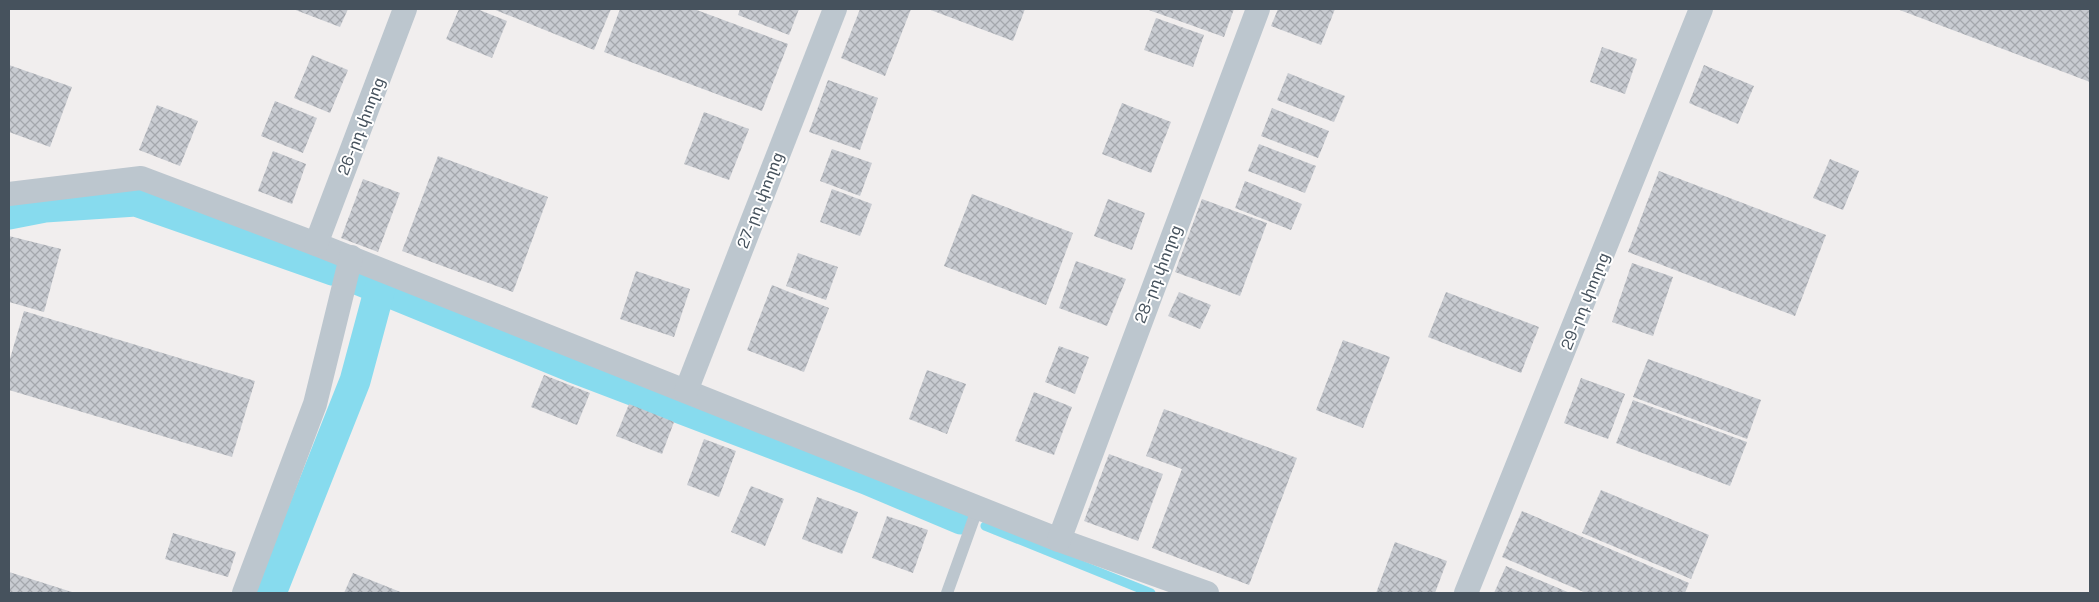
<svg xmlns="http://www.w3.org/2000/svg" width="2099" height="602" font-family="'Space Grotesk','Noto Sans Armenian',sans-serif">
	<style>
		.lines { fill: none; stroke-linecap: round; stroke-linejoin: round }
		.stream { stroke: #87dbee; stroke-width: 9 }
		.canal { stroke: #87dbee; stroke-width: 31 }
		.building { fill: url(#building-cross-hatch) }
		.service { stroke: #bcc6ce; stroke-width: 12 }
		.minor { stroke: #bcc6ce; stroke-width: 24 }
		.labels { text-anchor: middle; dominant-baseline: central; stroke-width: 4; stroke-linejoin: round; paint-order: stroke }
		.street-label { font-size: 16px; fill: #46525d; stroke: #fff }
	</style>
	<defs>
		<pattern id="building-cross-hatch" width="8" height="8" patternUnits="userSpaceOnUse" patternTransform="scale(1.25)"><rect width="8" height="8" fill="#c8cbd1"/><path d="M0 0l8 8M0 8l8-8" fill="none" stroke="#a4a7ad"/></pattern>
	</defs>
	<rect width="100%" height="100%" fill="#f1eeee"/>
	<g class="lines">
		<path class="stream" d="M985,526l166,67"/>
		<g class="canal">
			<path d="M9,214l36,-7 91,-6 197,69"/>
			<path d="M354,278l218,89 294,112 95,40"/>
			<path d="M271,593l84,-212 25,-93"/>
		</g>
	</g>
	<g class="building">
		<path d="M293,9h55l-8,18z"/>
		<path d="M459,9h18l30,12 -15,37 -46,-19z"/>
		<path d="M493,9h118l-17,41z"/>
		<path d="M620,9h74l94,35 -26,67 -158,-59z"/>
		<path d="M740,9h59l-10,26 -51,-20z"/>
		<path d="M860,9h51l-26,67 -44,-18z"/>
		<path d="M928,9h97l-12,32z"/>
		<path d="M1146,9h88l-10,28z"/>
		<path d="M1278,9h57l-14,36 -50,-19z"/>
		<path d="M1897,9h193v73z"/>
		<path d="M1156,18l48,17 -11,32 -49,-17z"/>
		<path d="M1602,47l35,12 -12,35 -35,-12z"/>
		<path d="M312,55l36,15 -18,43 -36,-15z"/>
		<path d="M9,65l63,22 -22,60 -41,-15z"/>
		<path d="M1704,65l50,21 -16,38 -49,-21z"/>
		<path d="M1288,73l57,23 -11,26 -57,-22z"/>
		<path d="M828,80l50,18 -18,52 -51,-18z"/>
		<path d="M275,101l42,17 -14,35 -42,-17z"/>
		<path d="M1122,103l49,19 -20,51 -49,-19z"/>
		<path d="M157,105l41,16 -18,45 -41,-16z"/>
		<path d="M1272,108l57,23 -11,27 -57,-22z"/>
		<path d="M704,112l45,17 -20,51 -45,-16z"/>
		<path d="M1259,144l57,22 -11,27 -57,-22z"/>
		<path d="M832,149l40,14 -12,33 -40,-15z"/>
		<path d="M273,151l33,13 -14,40 -34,-13z"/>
		<path d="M438,156l110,41 -35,95 -111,-41z"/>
		<path d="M1830,159l29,12 -16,39 -30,-12z"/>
		<path d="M1659,171l167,64 -31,81 -167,-64z"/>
		<path d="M363,179l37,14 -22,59 -37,-14z"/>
		<path d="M1245,181l57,23 -11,26 -56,-22z"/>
		<path d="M832,189l40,15 -12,32 -40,-14z"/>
		<path d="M972,194l101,39 -27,72 -102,-39z"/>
		<path d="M1108,199l37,14 -13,37 -38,-14z"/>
		<path d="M1202,199l65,24 -27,73 -65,-24z"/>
		<path d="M9,236l52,13 -17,63 -35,-10z"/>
		<path d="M798,253l40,14 -12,33 -40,-14z"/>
		<path d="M1076,261l50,18 -19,47 -48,-18z"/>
		<path d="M1632,263l41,14 -20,59 -41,-14z"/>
		<path d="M636,271l54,18 -16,48 -54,-18z"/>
		<path d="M772,285l57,23 -25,64 -57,-22z"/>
		<path d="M1179,292l32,13 -11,24 -32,-13z"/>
		<path d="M1446,292l93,35 -18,46 -93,-36z"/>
		<path d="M24,311l231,70 -23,76 -223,-67v-28z"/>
		<path d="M1343,340l47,17 -27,71 -47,-18z"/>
		<path d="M1059,346l30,11 -14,37 -30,-12z"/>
		<path d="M1648,359l113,41 -14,39 -114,-42z"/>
		<path d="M927,370l39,14 -19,50 -38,-15z"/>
		<path d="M544,375l46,18 -13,32 -46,-18z"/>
		<path d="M1581,378l44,16 -17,45 -44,-16z"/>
		<path d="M1034,392l38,15 -18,48 -39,-14z"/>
		<path d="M1633,400l114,42 -17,44 -114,-43z"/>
		<path d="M629,404l45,18 -12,32 -46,-18z"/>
		<path d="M1164,409l133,49 -48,127 -97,-37 30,-79 -36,-13z"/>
		<path d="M704,439l32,12 -17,46 -32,-12z"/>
		<path d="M1109,454l54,20 -25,67 -54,-20z"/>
		<path d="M751,486l33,13 -19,47 -34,-14z"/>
		<path d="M1601,490l108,45 -18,44 -109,-46z"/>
		<path d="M817,497l41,15 -16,42 -40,-15z"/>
		<path d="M1522,511l167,72 -4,10h-99l-84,-36z"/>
		<path d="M887,516l41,14 -15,43 -41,-15z"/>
		<path d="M173,533l63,19 -8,25 -63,-18z"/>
		<path d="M1395,542l52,19 -12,32h-59z"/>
		<path d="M1506,566l64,27h-76z"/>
		<path d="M9,572l66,21h-66z"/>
		<path d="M353,573l50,20h-59z"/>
	</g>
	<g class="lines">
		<path class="service" d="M947,593l31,-86"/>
		<g class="minor">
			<path d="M9,194l132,-16 175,66 743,296 148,53"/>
			<path d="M316,244l89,-235"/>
			<path d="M686,391l149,-382"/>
			<path d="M1059,540l199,-531"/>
			<path d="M244,593l71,-189 36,-147"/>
			<path d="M1466,593l235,-584"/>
		</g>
	</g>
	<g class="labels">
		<g class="street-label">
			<text transform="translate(361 126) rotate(-69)">26-րդ փողոց</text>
			<text transform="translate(760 200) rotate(-69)">27-րդ փողոց</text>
			<text transform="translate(1158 274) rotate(-69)">28-րդ փողոց</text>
			<text transform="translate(1585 301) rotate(-68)">29-րդ փողոց</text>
		</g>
	</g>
	<rect width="2099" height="602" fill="none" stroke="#46525d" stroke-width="20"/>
</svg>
